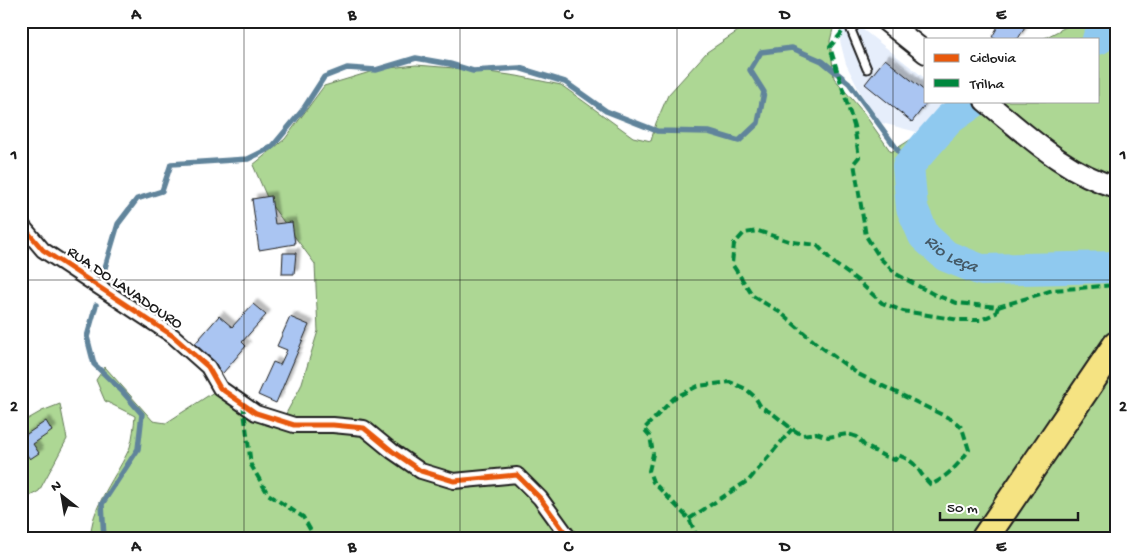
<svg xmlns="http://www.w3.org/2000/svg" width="1137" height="559" font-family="'Gochi Hand',sans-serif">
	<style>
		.built { fill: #e6eefb }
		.green { fill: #add794; stroke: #647a58 }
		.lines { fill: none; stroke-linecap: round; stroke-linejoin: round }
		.stream { stroke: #61849b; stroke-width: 5.5 }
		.river { stroke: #8fc9ef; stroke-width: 32 }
		.building { fill: #aac5f2; stroke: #1c1c1c; filter: url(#shadow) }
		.lane-casing { stroke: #1c1c1c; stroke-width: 11 }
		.street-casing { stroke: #1c1c1c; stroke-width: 18 }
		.secondary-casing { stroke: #1c1c1c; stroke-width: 24 }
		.highway-casing { stroke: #1c1c1c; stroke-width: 30 }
		.lane { stroke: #fff; stroke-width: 7 }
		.street { stroke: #fff; stroke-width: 14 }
		.secondary { stroke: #fff; stroke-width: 20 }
		.highway { stroke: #f5e382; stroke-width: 26 }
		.quiet { stroke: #00873e; stroke-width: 4; stroke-dasharray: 8 4; stroke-linecap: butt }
		.cycleway-casing { stroke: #fff; stroke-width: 8 }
		.cycleway { stroke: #e8590c; stroke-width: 5 }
		.grid { fill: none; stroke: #1c1c1c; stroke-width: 1; stroke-opacity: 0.55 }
		.labels { text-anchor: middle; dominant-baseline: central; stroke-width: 4.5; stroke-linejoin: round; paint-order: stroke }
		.street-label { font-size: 16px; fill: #1c1c1c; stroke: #fff }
		.water-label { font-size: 18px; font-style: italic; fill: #445966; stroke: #fff }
		.neatline { fill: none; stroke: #1c1c1c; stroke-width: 2 }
		.grid-label { font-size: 16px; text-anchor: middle; font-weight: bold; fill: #1c1c1c }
	</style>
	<defs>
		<filter id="shadow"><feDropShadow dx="4.5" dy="-4.5" stdDeviation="1" flood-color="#0004"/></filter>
	</defs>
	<rect width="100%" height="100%" fill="#fff"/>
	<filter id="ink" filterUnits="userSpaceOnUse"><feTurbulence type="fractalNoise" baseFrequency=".02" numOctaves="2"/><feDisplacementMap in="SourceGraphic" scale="10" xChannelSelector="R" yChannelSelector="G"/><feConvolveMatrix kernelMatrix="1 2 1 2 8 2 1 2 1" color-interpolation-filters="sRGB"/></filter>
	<g filter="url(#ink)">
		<path class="built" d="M842,21h10l74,58v22h22l-27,32 -43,-11 -12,-18 -20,-40 -6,-23z"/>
		<g class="green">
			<path d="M753,21h82l-5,20 4,37 29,34 28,40 30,-19 27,-32h150v-62h-55l34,-18h39v517h-1025c-2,-29 28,-65 39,-91 3,-10 4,-21 5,-31l-30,-15 -9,-21 9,-13 48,54 13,2 54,-35 62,33 19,-35 17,-55 -3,-67 -46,-62 -16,-37 32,-26 39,-53 56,-17 36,-4 51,4 50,7 44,9 72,52 18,4 5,-18 12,-28 39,-43z"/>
			<path d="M60,404l7,35 -28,52 -18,10v-78l21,-12z"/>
		</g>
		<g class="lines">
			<g class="stream">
				<path d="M104,271l14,-47 19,-25 25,-8 9,-27 77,-5 24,-12 30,-36 22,-34 23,-9 29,2 40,-12 34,6 23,7 46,-3 46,14 41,29 51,20 52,1 30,9 19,-18 6,-31 -14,-22 11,-18 31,-4 30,13 27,22 48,66 11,17"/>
				<path d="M96,305l-9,32 7,27 28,27 20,23 -4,35 -36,55 2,34"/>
			</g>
			<g class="river">
				<path d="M1098,39l18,-13"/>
				<path id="s1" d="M975,101l-26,18 -41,47 4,42 12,28 22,20 35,14 135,-3"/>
			</g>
		</g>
		<g class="building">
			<path d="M982,21h14l-3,6z"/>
			<path d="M1001,21h27l-10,18h-23l-3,-2z"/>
			<path d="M885,59l41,33v9h2l-16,21 -47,-38z"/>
			<path d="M271,196l4,28 17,-2 3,22 -36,6 -7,-51z"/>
			<path d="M283,253h13l-2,21h-12z"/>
			<path d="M253,304l13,11 -24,27 4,4 -23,27 -30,-27 26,-30 13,11z"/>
			<path d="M290,317l19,8 -33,78 -18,-8 15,-33 7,3 7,-15 -10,-4z"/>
			<path d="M46,421l6,10 -19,13 6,9 -9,6 -9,-12v-9z"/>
		</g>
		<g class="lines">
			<defs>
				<path id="lane" d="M859,21l-8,9 16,39"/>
				<path id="street" d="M21,224l22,26 130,86 35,31 12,21 36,25 38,12h39l31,3 28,23 29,20 33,10 63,-6 23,23 29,40"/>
				<g id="secondary">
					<path d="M886,21l40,32"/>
					<path d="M985,101c41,33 80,72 131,86"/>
				</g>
				<path id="highway" d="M985,538l131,-193"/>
			</defs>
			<use href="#lane" class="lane-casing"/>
			<use href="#street" class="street-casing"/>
			<use href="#secondary" class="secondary-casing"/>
			<use href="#highway" class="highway-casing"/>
			<use href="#lane" class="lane"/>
			<use href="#street" class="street"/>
			<use href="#secondary" class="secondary"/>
			<use href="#highway" class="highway"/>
			<g class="quiet">
				<path d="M998,307l55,-17 63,-5"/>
				<path d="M243,404l8,61 17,29 35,23 12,21"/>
				<path d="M689,519l60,-39 43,-51"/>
				<path d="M699,538l-3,-4 -7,-15 -36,-37 -4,-11 4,-17 -3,-18 -6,-7 30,-31 24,-12 32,-4 16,7 9,8 6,10 11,6 20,16 10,6 14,-2 12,4 20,-3 9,3 8,9 21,11 9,3 3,-5c22,8 18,16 33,30 17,-9 27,-20 38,-35l-7,-22 -9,-8 -95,-46 -41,-30 -36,-31 -28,-17 -21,-32 2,-20 10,-11 14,-2 34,11 25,3 18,19 22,16 25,23 21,8 56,9h22l15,-7 2,-6 -41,-4 -22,-8 -39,-21 -16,-16 -14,-22 -12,-73 5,-6 -5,-31 -24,-79 21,-26"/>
			</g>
			<defs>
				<path id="cycleway" d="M21,224l22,26 130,86 35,31 12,21 36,25 38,12h39l31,3 28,23 29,20 33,10 63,-6 23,23 29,40"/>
			</defs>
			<use href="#cycleway" class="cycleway-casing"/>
			<use href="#cycleway" class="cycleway"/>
		</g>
	</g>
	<path class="grid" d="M244,21v517M460,21v517M677,21v517M893,21v517M21,280h1095"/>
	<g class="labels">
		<g class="street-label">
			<text transform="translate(124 289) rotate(34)">RUA DO LAVADOURO</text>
		</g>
		<g class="water-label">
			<text stroke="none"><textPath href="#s1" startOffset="200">Rio Leça</textPath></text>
		</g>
	</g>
	<rect width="1137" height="559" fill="none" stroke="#fff" stroke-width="55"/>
	<rect x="924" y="38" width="175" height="65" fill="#ffffff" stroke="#a4a4a4"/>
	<rect x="934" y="54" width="25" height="8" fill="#e8590c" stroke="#a4a4a4"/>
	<text x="970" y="62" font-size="15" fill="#1c1c1c">Ciclovia</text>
	<rect x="934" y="79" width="25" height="8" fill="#00873e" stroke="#a4a4a4"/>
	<text x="970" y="88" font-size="15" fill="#1c1c1c">Trilha</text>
	<g transform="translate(62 496) rotate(329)" stroke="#ffffff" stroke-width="4" paint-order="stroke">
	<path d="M0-4L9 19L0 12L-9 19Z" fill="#1c1c1c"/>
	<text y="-8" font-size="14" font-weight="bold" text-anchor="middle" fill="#1c1c1c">N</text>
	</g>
	<path d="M940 512v8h138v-8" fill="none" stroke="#1c1c1c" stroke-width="2.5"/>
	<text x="947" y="512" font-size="15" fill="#1c1c1c" stroke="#ffffff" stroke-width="4" paint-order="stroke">50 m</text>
	<rect x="28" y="28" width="1082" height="504" class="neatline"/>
	<g class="grid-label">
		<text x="136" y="19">A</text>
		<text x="352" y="19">B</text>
		<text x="568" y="19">C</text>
		<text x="785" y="19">D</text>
		<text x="1001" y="19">E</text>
		<text x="14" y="159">1</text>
		<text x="1123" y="159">1</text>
		<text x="14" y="411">2</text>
		<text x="1123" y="411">2</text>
		<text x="136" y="551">A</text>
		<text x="352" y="551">B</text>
		<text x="568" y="551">C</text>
		<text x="785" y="551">D</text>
		<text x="1001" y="551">E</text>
	</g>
</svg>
